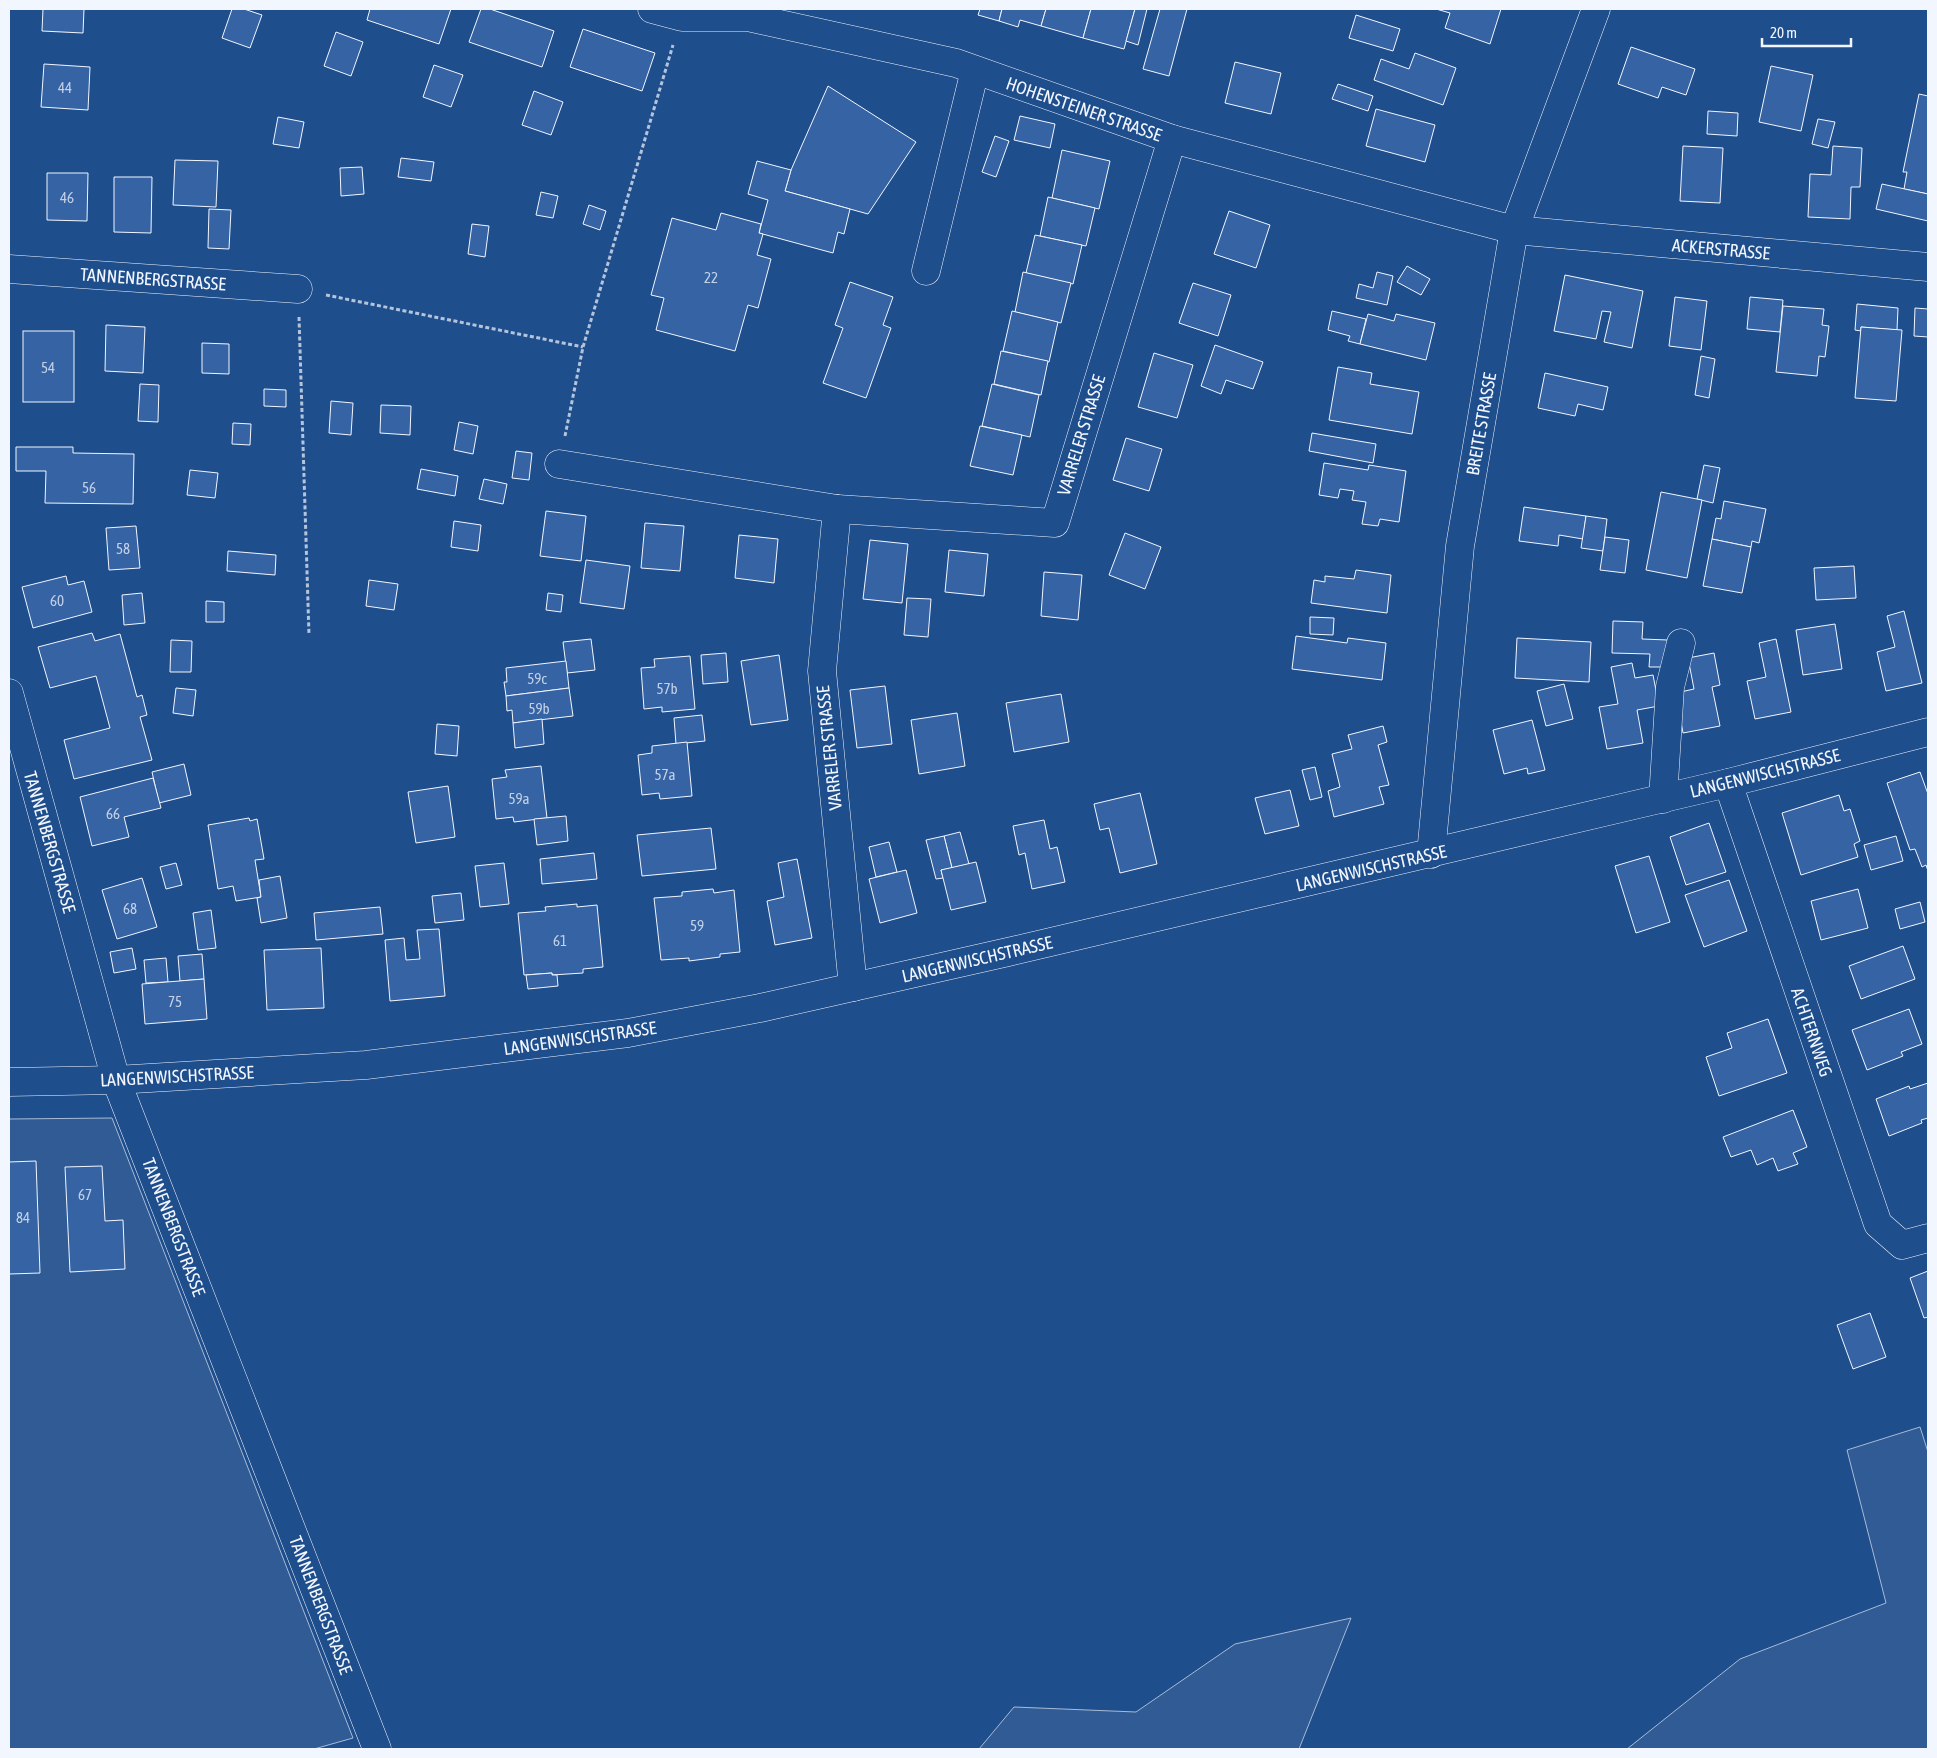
<svg xmlns="http://www.w3.org/2000/svg" width="1937" height="1758" font-family="'Asap Condensed',sans-serif">
	<style>
		.built { fill: #305b95; stroke: #a8bbd7 }
		.building { fill: #3563a3; stroke: #f2f6ff }
		.lines { fill: none; stroke-linecap: round; stroke-linejoin: round }
		.minor-casing { stroke: #f2f6ff; stroke-width: 29 }
		.path { stroke: #b3c4dc; stroke-width: 3; stroke-dasharray: 4 2.5; stroke-linecap: butt }
		.minor { stroke: #1f4e8c; stroke-width: 28 }
		.labels { text-anchor: middle; dominant-baseline: central; stroke-width: 4; stroke-linejoin: round; paint-order: stroke }
		.number-label { font-size: 15px; fill: #c3d1e8 }
		.street-label { font-size: 18px; fill: #f2f6ff; stroke: #1f4e8c }
	</style>
	<rect width="100%" height="100%" fill="#1f4e8c"/>
	<g class="built">
		<path d="M112,1118l241,620 -39,11h-305v-630z"/>
		<path d="M1920,1427l8,25v297h-301l113,-90 146,-56 -39,-153z"/>
		<path d="M1351,1618l-52,131h-320l35,-42 122,5 99,-68z"/>
	</g>
	<g class="building">
		<path d="M43,9h41l-1,24 -41,-2z"/>
		<path d="M232,9h12l18,6 -12,33 -28,-10z"/>
		<path d="M370,9h81l-12,35 -72,-24z"/>
		<path d="M481,9h9l64,22 -12,36 -73,-25z"/>
		<path d="M980,9h22l-3,12 -21,-6z"/>
		<path d="M1002,9h44l-5,17 -21,-6 -2,7 -19,-6z"/>
		<path d="M1046,9h45l-8,29 -42,-12z"/>
		<path d="M1091,9h44l-11,40 -41,-11z"/>
		<path d="M1133,9h14l-9,36 -12,-4 9,-32z"/>
		<path d="M1160,9h27l-18,67 -26,-7z"/>
		<path d="M1436,9h65l-11,35 -45,-16 5,-15z"/>
		<path d="M1356,15l44,14 -7,22 -44,-13z"/>
		<path d="M583,29l72,24 -13,38 -72,-24z"/>
		<path d="M336,32l27,10 -12,34 -27,-10z"/>
		<path d="M1631,47l64,22 -9,26 -24,-8 -4,11 -40,-14z"/>
		<path d="M1415,53l41,15 -13,37 -69,-25 7,-21 28,10z"/>
		<path d="M1235,62l46,11 -10,41 -46,-11z"/>
		<path d="M44,64l46,3 -2,43 -47,-3z"/>
		<path d="M434,65l29,10 -12,32 -28,-10z"/>
		<path d="M1771,66l42,9 -12,56 -42,-9z"/>
		<path d="M1338,84l35,12 -5,15 -36,-12z"/>
		<path d="M828,86l88,56 -48,72 -83,-23 6,-21z"/>
		<path d="M534,91l29,11 -12,33 -29,-10z"/>
		<path d="M1919,94l9,2v98l-24,-5 3,-17h-4z"/>
		<path d="M1376,109l59,16 -10,37 -59,-16z"/>
		<path d="M1708,111l30,2 -1,23 -30,-2z"/>
		<path d="M1020,116l35,8 -5,24 -36,-8z"/>
		<path d="M278,117l26,5 -5,26 -26,-4z"/>
		<path d="M1818,119l17,3 -7,26 -16,-4z"/>
		<path d="M995,136l14,5 -13,36 -14,-5z"/>
		<path d="M1683,146l40,2 -3,55 -40,-2z"/>
		<path d="M1833,146l29,2 -2,39h-9l-1,32 -42,-2 2,-43 21,1z"/>
		<path d="M1062,150l48,11 -11,48 -47,-11z"/>
		<path d="M401,158l33,4 -3,19 -33,-4z"/>
		<path d="M175,160l43,1 -2,46 -43,-2z"/>
		<path d="M757,161l34,9 -6,21 65,18 -6,25 -6,-2 -5,21 -74,-20 9,-33 -20,-6z"/>
		<path d="M362,167l2,27 -23,2 -1,-28z"/>
		<path d="M47,173h41l-1,48 -40,-1z"/>
		<path d="M114,177h38l-1,56 -37,-1z"/>
		<path d="M1882,184l46,10v27l-52,-12z"/>
		<path d="M541,192l17,4 -5,22 -17,-3z"/>
		<path d="M1048,197l47,11 -9,38 -46,-10z"/>
		<path d="M589,205l17,6 -6,19 -17,-6z"/>
		<path d="M209,209l22,1 -2,39 -21,-1z"/>
		<path d="M1229,211l41,14 -14,43 -42,-14z"/>
		<path d="M721,213l40,11 -2,9 4,1 -6,21 14,4 -13,49 -10,-3 -13,46 -79,-21 8,-32 -13,-3 21,-77 44,12z"/>
		<path d="M472,224l17,2 -4,31 -17,-3z"/>
		<path d="M1035,235l47,10 -9,39 -47,-11z"/>
		<path d="M1407,266l23,13 -9,16 -24,-13z"/>
		<path d="M1023,272l48,11 -10,40 -46,-11z"/>
		<path d="M1377,272l16,4 -6,29 -31,-7 3,-14 14,4z"/>
		<path d="M1565,275l78,16 -11,57 -28,-6 7,-30 -9,-1 -6,28 -42,-8z"/>
		<path d="M850,282l43,15 -10,28 8,3 -25,70 -43,-15 20,-55 -8,-3z"/>
		<path d="M1193,283l38,12 -13,41 -39,-13z"/>
		<path d="M1675,297l32,4 -6,49 -32,-4z"/>
		<path d="M1750,297l33,3 -3,32 -33,-3z"/>
		<path d="M1857,304l41,4 -1,22 -36,-3v4l-6,-1z"/>
		<path d="M1783,306l41,3 -2,16 7,1 -4,31 -6,-1 -2,20 -41,-4z"/>
		<path d="M1915,308l13,1v28l-14,-1z"/>
		<path d="M1012,311l46,11 -9,40 -46,-11z"/>
		<path d="M1332,311l34,8 -6,25 -12,-3 2,-5 -22,-6z"/>
		<path d="M1368,314l26,7 2,-7 39,9 -9,37 -66,-16z"/>
		<path d="M106,325l39,2 -2,46 -38,-2z"/>
		<path d="M1861,327l41,3 -6,71 -41,-3z"/>
		<rect x="23" y="331" width="51" height="71"/>
		<path d="M202,343l27,1v30l-27,-1z"/>
		<path d="M1215,345l48,17 -10,27 -27,-9 -5,14 -20,-8z"/>
		<path d="M1001,351l47,10 -7,34 -47,-11z"/>
		<path d="M1154,353l39,12 -16,53 -39,-11z"/>
		<path d="M1701,356l14,3 -6,39 -14,-3z"/>
		<path d="M1338,367l34,6 -2,11 49,8 -7,42 -83,-14z"/>
		<path d="M1545,373l63,14 -5,23 -25,-6 -3,12 -37,-8z"/>
		<path d="M140,384l19,1 -1,37 -20,-1z"/>
		<path d="M992,384l47,11 -9,42 -48,-11z"/>
		<path d="M264,389l22,1v17l-22,-1z"/>
		<path d="M331,401l22,2 -2,32 -22,-2z"/>
		<path d="M381,405l30,1 -1,29 -30,-2z"/>
		<path d="M459,422l19,4 -5,28 -19,-4z"/>
		<path d="M233,423l18,1 -1,21 -18,-1z"/>
		<path d="M980,426l42,9 -9,40 -43,-9z"/>
		<path d="M1312,433l64,11 -3,19 -64,-12z"/>
		<path d="M1126,438l36,11 -13,42 -36,-11z"/>
		<path d="M16,447h57v6l61,1 -1,50 -88,-1 1,-32h-30z"/>
		<path d="M516,451l16,2 -3,27 -17,-2z"/>
		<path d="M1324,463l44,7 1,-5 37,6 -7,51 -19,-3 -2,7 -16,-2 4,-22 -14,-2 2,-9 -14,-2 -2,9 -19,-3z"/>
		<path d="M1704,465l16,3 -7,35 -16,-4z"/>
		<path d="M421,469l37,7 -3,20 -38,-7z"/>
		<path d="M190,470l28,3 -3,25 -28,-3z"/>
		<path d="M484,479l23,5 -4,20 -24,-5z"/>
		<path d="M1661,492l41,8 -15,78 -41,-8z"/>
		<path d="M1724,501l42,8 -7,34 -7,-2 -1,6 -39,-8 4,-21 5,1z"/>
		<path d="M1524,507l62,9 -3,23 -24,-4 -1,11 -39,-5z"/>
		<path d="M546,511l40,5 -5,45 -41,-5z"/>
		<path d="M1586,516l21,3 -4,32 -22,-3z"/>
		<path d="M454,521l27,4 -3,26 -27,-4z"/>
		<path d="M645,523l39,3 -4,45 -39,-3z"/>
		<path d="M136,526l4,42 -31,2 -3,-42z"/>
		<path d="M1125,533l36,14 -16,42 -36,-14z"/>
		<path d="M739,535l39,4 -4,44 -39,-5z"/>
		<path d="M1605,537l24,3 -4,33 -25,-3z"/>
		<path d="M1712,539l39,8 -9,46 -39,-7z"/>
		<path d="M870,540l38,4 -6,59 -39,-4z"/>
		<path d="M949,550l39,4 -4,42 -39,-4z"/>
		<path d="M228,551l48,4 -1,20 -48,-4z"/>
		<path d="M586,560l44,6 -6,43 -44,-6z"/>
		<path d="M1854,566l2,32 -40,2 -2,-32z"/>
		<path d="M1356,570l35,5 -4,38 -76,-10 3,-23 11,2v-6l29,3z"/>
		<path d="M1044,572l38,3 -4,45 -37,-4z"/>
		<path d="M66,576l2,9 16,-4 8,31 -59,16 -11,-41z"/>
		<path d="M369,580l29,4 -4,26 -28,-4z"/>
		<path d="M142,593l3,30 -21,2 -2,-30z"/>
		<path d="M548,593l15,2 -2,17 -15,-2z"/>
		<path d="M907,598l24,1 -3,38 -24,-2z"/>
		<path d="M206,601l18,1v20h-18z"/>
		<path d="M1904,611l18,72 -36,8 -9,-39 18,-5 -8,-31z"/>
		<path d="M1310,617l24,1 -1,17 -23,-1z"/>
		<path d="M1613,621l30,1 -1,17 26,1v27h-19l1,-13 -38,-1z"/>
		<path d="M1835,624l7,45 -39,6 -7,-45z"/>
		<path d="M92,633l3,8 25,-7 17,63 5,-2 5,20 -7,2 12,43 -78,19 -10,-39 46,-12 -14,-52 -46,12 -12,-41z"/>
		<path d="M1296,636l51,7 1,-5 38,5 -4,37 -90,-11z"/>
		<path d="M1517,638l74,4 -2,40 -74,-4z"/>
		<path d="M591,639l4,31 -28,3 -4,-31z"/>
		<path d="M1776,639l15,73 -36,7 -8,-38 19,-4 -7,-34z"/>
		<path d="M171,640l21,1 -1,31h-21z"/>
		<path d="M726,653l2,29 -25,2 -2,-29z"/>
		<path d="M1714,653l6,32 -8,2 8,39 -37,7 -7,-40 18,-4 -6,-31z"/>
		<path d="M779,655l9,65 -37,5 -10,-64z"/>
		<path d="M690,656l5,53 -33,3v-5l-18,2 -3,-41 14,-1 -1,-8z"/>
		<path d="M566,661l3,27 -63,8 -2,-14h3l-1,-14z"/>
		<path d="M1632,663l3,15 18,-3 6,31 -22,4 6,33 -36,6 -8,-42 19,-3 -7,-37z"/>
		<path d="M1564,684l9,35 -27,7 -9,-35z"/>
		<path d="M885,686l7,58 -35,4 -7,-58z"/>
		<path d="M176,688l20,2 -3,26 -20,-3z"/>
		<path d="M569,688l4,28 -60,7 -1,-13 -5,1 -1,-15z"/>
		<path d="M1061,694l8,48 -55,10 -8,-49z"/>
		<path d="M957,713l8,53 -46,8 -8,-54z"/>
		<path d="M702,715l3,26 -29,3 -2,-26z"/>
		<path d="M542,719l2,25 -29,4 -2,-25z"/>
		<path d="M1532,720l13,50 -17,4 -1,-6 -23,6 -11,-44z"/>
		<path d="M437,724l22,2 -2,30 -22,-2z"/>
		<path d="M1383,726l4,16 -9,3 11,40 -10,2 5,17 -50,13 -6,-26 12,-4 -8,-33 20,-5 -4,-14z"/>
		<path d="M687,742l5,54 -32,3 -1,-6 -17,2 -4,-40 14,-2v-7z"/>
		<path d="M184,764l7,31 -32,8 -7,-31z"/>
		<path d="M541,766l6,52 -33,4 -1,-5 -17,2 -4,-40 15,-2 -2,-7z"/>
		<path d="M1315,767l7,30 -12,3 -8,-30z"/>
		<path d="M1920,772l8,22v77l-2,-6 -4,2 -7,-18 -5,1 -23,-67z"/>
		<path d="M153,778l8,30 -37,9 5,20 -37,9 -12,-49z"/>
		<path d="M448,786l7,51 -39,6 -8,-51z"/>
		<path d="M1290,790l9,36 -34,8 -10,-36z"/>
		<path d="M1140,793l17,71 -37,9 -11,-45 -9,2 -6,-26z"/>
		<path d="M1839,795l5,16 6,-2 10,32 -6,3 4,13 -57,18 -19,-62z"/>
		<path d="M566,816l2,25 -31,4 -3,-26z"/>
		<path d="M249,818l1,3 7,-2 7,40 -9,1 6,37 -25,4 -3,-15 -15,3 -10,-64z"/>
		<path d="M1044,820l6,29 7,-2 8,35 -33,7 -7,-36 -6,2 -6,-29z"/>
		<path d="M1709,823l17,49 -40,13 -16,-48z"/>
		<path d="M711,828l5,41 -74,7 -5,-41z"/>
		<path d="M960,832l9,32 -17,4 -8,-32z"/>
		<path d="M944,836l8,32 -11,2 2,8 -7,1 -10,-39z"/>
		<path d="M1896,836l7,25 -32,9 -7,-25z"/>
		<path d="M889,842l8,30 -21,5 -7,-30z"/>
		<path d="M594,853l3,26 -55,5 -2,-25z"/>
		<path d="M1649,856l21,66 -34,11 -21,-67z"/>
		<path d="M797,859l15,79 -37,7 -8,-44 17,-4 -6,-34z"/>
		<path d="M976,862l10,40 -35,8 -10,-40z"/>
		<path d="M176,863l6,22 -16,4 -6,-22z"/>
		<path d="M504,863l5,41 -29,3 -5,-41z"/>
		<path d="M906,870l11,43 -37,10 -11,-44z"/>
		<path d="M280,876l7,42 -26,5 -4,-25 4,-1 -2,-17z"/>
		<path d="M142,878l15,49 -40,12 -15,-49z"/>
		<path d="M1729,880l18,51 -43,16 -19,-52z"/>
		<path d="M713,889l1,4 20,-3 6,62 -20,2v3l-31,4v-3l-28,2 -7,-62 28,-2v-4z"/>
		<path d="M1858,889l10,39 -47,12 -10,-39z"/>
		<path d="M461,893l3,27 -29,3 -3,-27z"/>
		<path d="M1920,902l5,20 -25,7 -5,-20z"/>
		<path d="M577,904v3l20,-2 6,62 -20,2v4l-31,2v-2l-28,2 -6,-62 28,-2 -1,-4z"/>
		<path d="M380,907l3,27 -67,6 -2,-27z"/>
		<path d="M211,910l5,38 -18,2 -5,-37z"/>
		<path d="M439,929l6,67 -55,5 -5,-61 19,-2 2,22 14,-1 -3,-29z"/>
		<path d="M1903,946l12,33 -54,20 -12,-33z"/>
		<path d="M132,948l4,21 -22,4 -4,-21z"/>
		<path d="M321,948l3,60 -57,2 -3,-60z"/>
		<path d="M202,954l2,25 -24,2 -2,-25z"/>
		<path d="M166,958l2,24 -22,1 -2,-23z"/>
		<path d="M552,973v2h5l1,11 -30,3 -2,-14z"/>
		<path d="M204,979l3,40 -62,5 -3,-40z"/>
		<path d="M1909,1009l13,35 -21,8 2,4 -36,14 -15,-40z"/>
		<path d="M1768,1019l19,54 -68,23 -13,-39 26,-9 -5,-15z"/>
		<path d="M1928,1083v35l-7,2 1,3 -33,13 -13,-37 33,-13 1,3z"/>
		<path d="M1793,1110l14,37 -14,6 5,11 -20,7 -5,-13 -16,7 -6,-15 -20,7 -8,-20z"/>
		<path d="M36,1161l4,112 -31,1v-112z"/>
		<path d="M102,1166l3,55 18,-1 2,49 -55,3 -5,-105z"/>
		<path d="M1928,1271v46l-4,1 -14,-40z"/>
		<path d="M1870,1313l16,44 -33,12 -16,-44z"/>
	</g>
	<g class="lines">
		<defs>
			<g id="minor">
				<path d="M652,9l30,8h66l208,46 216,76 342,91 414,37"/>
				<path d="M9,269l289,20"/>
				<path d="M926,271l49,-201"/>
				<path d="M559,464l278,45 218,14 117,-384"/>
				<path d="M837,509l-15,162 31,316"/>
				<path d="M9,693l107,387 261,669"/>
				<path d="M1728,783l150,441 24,21 26,-7"/>
				<path d="M1663,799l7,-112 11,-44"/>
				<path d="M1431,854l29,-308 54,-316 82,-221"/>
				<path d="M9,1082l107,-2 250,-15 262,-32 132,-25 248,-56 720,-169 200,-51"/>
			</g>
		</defs>
		<use href="#minor" class="minor-casing"/>
		<g class="path">
			<path d="M326,295l257,52"/>
			<path d="M299,317l10,318"/>
			<path d="M565,436l18,-89 90,-302"/>
		</g>
		<use href="#minor" class="minor"/>
	</g>
	<g class="labels">
		<g class="number-label">
			<text x="65" y="87">44</text>
			<text x="67" y="197">46</text>
			<text x="711" y="277">22</text>
			<text x="48" y="367">54</text>
			<text x="89" y="487">56</text>
			<text x="123" y="548">58</text>
			<text x="57" y="600">60</text>
			<text x="537" y="678">59c</text>
			<text x="667" y="688">57b</text>
			<text x="539" y="708">59b</text>
			<text x="665" y="774">57a</text>
			<text x="519" y="798">59a</text>
			<text x="113" y="813">66</text>
			<text x="130" y="908">68</text>
			<text x="697" y="925">59</text>
			<text x="560" y="940">61</text>
			<text x="175" y="1001">75</text>
			<text x="85" y="1194">67</text>
			<text x="23" y="1217">84</text>
		</g>
		<g class="street-label">
			<text transform="translate(1084 109) rotate(19)">HOHENSTEINER STRASSE</text>
			<text transform="translate(1721 249) rotate(5)">ACKERSTRASSE</text>
			<text transform="translate(153 279) rotate(4)">TANNENBERGSTRASSE</text>
			<text transform="translate(1481 424) rotate(-80)">BREITE STRASSE</text>
			<text transform="translate(1081 435) rotate(-73)">VARRELER STRASSE</text>
			<text transform="translate(829 748) rotate(-96)">VARRELER STRASSE</text>
			<text transform="translate(1765 773) rotate(-14)">LANGENWISCHSTRASSE</text>
			<text transform="translate(50 842) rotate(74)">TANNENBERGSTRASSE</text>
			<text transform="translate(1371 868) rotate(-13)">LANGENWISCHSTRASSE</text>
			<text transform="translate(977 959) rotate(-13)">LANGENWISCHSTRASSE</text>
			<text transform="translate(1812 1032) rotate(71)">ACHTERNWEG</text>
			<text transform="translate(580 1038) rotate(-8)">LANGENWISCHSTRASSE</text>
			<text transform="translate(177 1076) rotate(-3)">LANGENWISCHSTRASSE</text>
			<text transform="translate(174 1227) rotate(69)">TANNENBERGSTRASSE</text>
			<text transform="translate(321 1605) rotate(69)">TANNENBERGSTRASSE</text>
		</g>
	</g>
	<rect width="1937" height="1758" fill="none" stroke="#f2f6ff" stroke-width="20"/>
	<path d="M1762 38v8h89v-8" fill="none" stroke="#f2f6ff" stroke-width="2.5"/>
	<text x="1770" y="38" font-size="15" fill="#f2f6ff" stroke="#1f4e8c" stroke-width="4" paint-order="stroke">20 m</text>
</svg>
